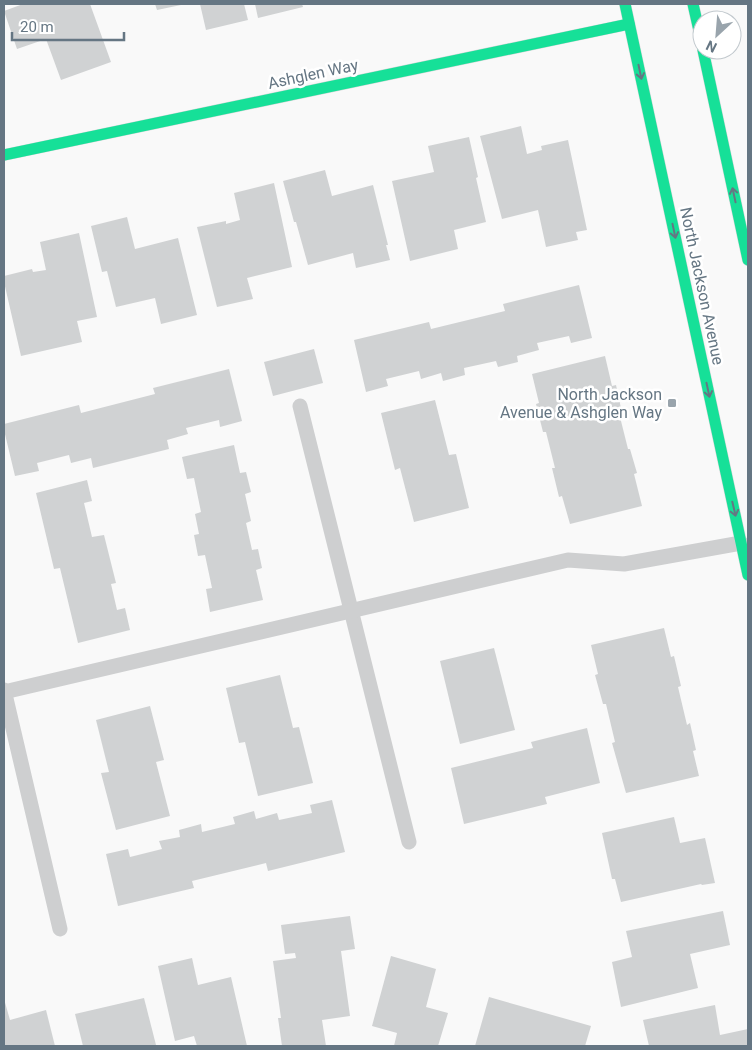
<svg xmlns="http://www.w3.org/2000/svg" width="752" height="1050" font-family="Roboto,sans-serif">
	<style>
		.building { fill: #d0d2d3 }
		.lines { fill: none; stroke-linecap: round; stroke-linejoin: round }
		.fast-casing { stroke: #d5d6d7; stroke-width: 12 }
		.lane { stroke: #cecfd0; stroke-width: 15 }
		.fast { stroke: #16e098; stroke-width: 11 }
		.oneway { stroke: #657683 }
		.poi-dot { fill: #99a4ac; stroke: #fff; stroke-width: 2 }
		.labels { text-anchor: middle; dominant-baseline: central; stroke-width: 5; stroke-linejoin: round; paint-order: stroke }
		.street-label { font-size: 16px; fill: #657683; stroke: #fff }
		.poi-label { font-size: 16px; fill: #657683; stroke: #fff; text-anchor: end }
	</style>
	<rect width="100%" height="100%" fill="#f9f9f9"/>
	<g class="building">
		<path d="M23,4h67l21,58 -50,18 -15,-41 -29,10 -13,-38z"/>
		<path d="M155,4h26v1l-24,5z"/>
		<path d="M200,4h44l4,16 -42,10z"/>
		<path d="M255,4h47l1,3 -45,11z"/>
		<path d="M521,126l6,28 15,-4 -1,-4 27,-6 19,90 -11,2 2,8 -32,7 -8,-37 -36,9 -22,-83z"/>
		<path d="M469,137l9,40 -2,1 10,44 -32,8 4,19 -48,12 -18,-80 42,-9 -6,-26z"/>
		<path d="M325,170l7,26 41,-11 15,60h-2l4,15 -34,8 -3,-15 -45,12 -12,-43h-2l-11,-41z"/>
		<path d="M274,183l18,84 -45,11 6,21 -36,8 -20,-80 29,-6v3l14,-4 -6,-27z"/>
		<path d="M127,217l8,32 43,-11 19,77 -36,9 -6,-26 -39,9 -9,-36 -5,1 -11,-46z"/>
		<path d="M79,233l18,84 -20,4 5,21 -61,14 -17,-74v-6l28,-7 1,3 13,-2 -6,-28z"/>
		<path d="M579,285l13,53 -21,5 -2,-7 -32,7 2,7 -22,6 1,6 -20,5 -2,-6 -32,7 1,7 -22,6 -2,-8 -20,6 -2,-8 -33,8 2,7 -22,6 -12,-52 75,-18 2,7 74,-18 -2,-7z"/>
		<path d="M314,349l9,34 -50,13 -9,-34z"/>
		<path d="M605,356l7,30 4,-1 6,28h-3l9,36h2l7,24 -3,1 8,32 -72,18 -8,-28 -3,1 -7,-29h3l-9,-36h-3l-7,-28 3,-1 -7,-29z"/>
		<path d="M229,369l13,52 -22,6 -1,-7 -33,8 2,6 -21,6 2,9 -76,19 -2,-10 -20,5 -2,-8 -32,8 2,8 -24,5 -11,-46v-6l75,-19 2,8 74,-19 -2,-6z"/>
		<path d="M435,400l14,55 7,-1 13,54 -55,14 -14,-54 -5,2 -14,-57z"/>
		<path d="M234,445l6,28 6,-1 5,20 -6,2 6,27 -5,2 6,27 6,-1 4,19 -6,2 7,30 -53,12 -4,-23 6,-1 -7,-33 -7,1 -4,-21 5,-1 -4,-20 6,-2 -7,-34 -7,1 -5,-22z"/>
		<path d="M87,480l5,21 -8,2 8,34 12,-2 12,48 -5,1 6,26 8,-2 5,22 -52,13 -18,-75 -6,1 -18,-76z"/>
		<path d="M664,628l7,29 3,-1 7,30 -3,1 9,38 3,-2 6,27 -3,1 6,25 -73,17 -14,-50 3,-1 -9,-38h-3l-8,-29 3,-1 -7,-29z"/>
		<path d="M494,648l21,82 -55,14 -20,-83z"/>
		<path d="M280,675l13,53 6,-1 14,56 -55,13 -13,-54 -6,1 -13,-55z"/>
		<path d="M150,706l14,54 -8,2 14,54 -54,14 -15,-57 8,-1 -13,-52z"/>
		<path d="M587,728l13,55 -55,14 2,7 -83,20 -13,-56 82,-20 -2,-6z"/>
		<path d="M332,800l13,52 -77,19 -2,-8 -74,18 2,7 -76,18 -12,-52 22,-5 2,8 32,-8 -3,-8 21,-4 -1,-7 22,-6 1,8 33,-8 -2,-7 21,-6 2,8 21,-6 2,7 33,-7 -2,-8z"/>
		<path d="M674,817l6,26 25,-5 10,45 -13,2 -1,-1 -80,18 -6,-23h-3l-10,-46z"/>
		<path d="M723,911l7,34 -40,9 8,34 -77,19 -9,-45 20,-5 -6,-26z"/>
		<path d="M350,916l5,33 -14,2 9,65 -28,4 4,26h-44l-4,-28h3l-8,-57 23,-3 -1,-5 -10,1 -4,-29z"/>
		<path d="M391,956l45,13 -10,38 22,6 -10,33h-44l3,-13 -25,-7z"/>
		<path d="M192,958l6,27 33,-8 16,69h-50l-3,-10 -19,5 -17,-75z"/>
		<path d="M489,997l102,29 -6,20h-110z"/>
		<path d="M144,998l12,47 -7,1h-66l-8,-32z"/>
		<path d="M4,999l6,21 36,-10 9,36h-51z"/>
		<path d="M715,1005l5,30 28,-6v17h-99l-6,-26z"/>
	</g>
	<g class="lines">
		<defs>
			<g id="fast">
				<path d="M625,4l123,571"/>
				<path d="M693,4l9,40"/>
				<path d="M703,50l45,210"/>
				<path d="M4,155l625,-131"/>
			</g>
		</defs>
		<use href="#fast" class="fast-casing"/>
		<g class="lane">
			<path d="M300,406l109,436"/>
			<path d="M4,690l56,239"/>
			<path d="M4,692l564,-132 56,4 117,-21"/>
		</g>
		<use href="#fast" class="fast"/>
	</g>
	<defs><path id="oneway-shaft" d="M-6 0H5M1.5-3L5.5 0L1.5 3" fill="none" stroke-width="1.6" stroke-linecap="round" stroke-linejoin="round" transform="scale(1.25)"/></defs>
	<g class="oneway">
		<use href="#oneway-shaft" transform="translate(640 72) rotate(78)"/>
		<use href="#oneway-shaft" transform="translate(734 195) rotate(-102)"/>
		<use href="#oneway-shaft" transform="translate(674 231) rotate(78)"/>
		<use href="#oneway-shaft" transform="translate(708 390) rotate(78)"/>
		<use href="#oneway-shaft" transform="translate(734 509) rotate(77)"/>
	</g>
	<rect class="poi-dot" x="667" y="398" width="10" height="10" rx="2.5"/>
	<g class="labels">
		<g class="street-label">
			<text transform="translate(313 74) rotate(-12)">Ashglen Way</text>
			<text transform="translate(702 286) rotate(78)">North Jackson Avenue</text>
		</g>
		<g class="poi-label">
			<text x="662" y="394">North Jackson<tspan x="662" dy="18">Avenue &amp; Ashglen Way</tspan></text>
		</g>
	</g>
	<rect width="752" height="1050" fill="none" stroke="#657683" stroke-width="10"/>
	<g transform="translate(717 35) rotate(206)"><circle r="24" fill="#ffffff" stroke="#c1c8cd"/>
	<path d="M0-4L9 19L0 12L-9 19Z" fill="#99a4ac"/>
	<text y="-8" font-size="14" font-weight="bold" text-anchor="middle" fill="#657683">N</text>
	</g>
	<path d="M12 32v8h112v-8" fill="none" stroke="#657683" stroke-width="2.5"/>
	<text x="20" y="32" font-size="15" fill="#657683" stroke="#ffffff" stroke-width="4" paint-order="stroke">20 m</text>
</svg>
